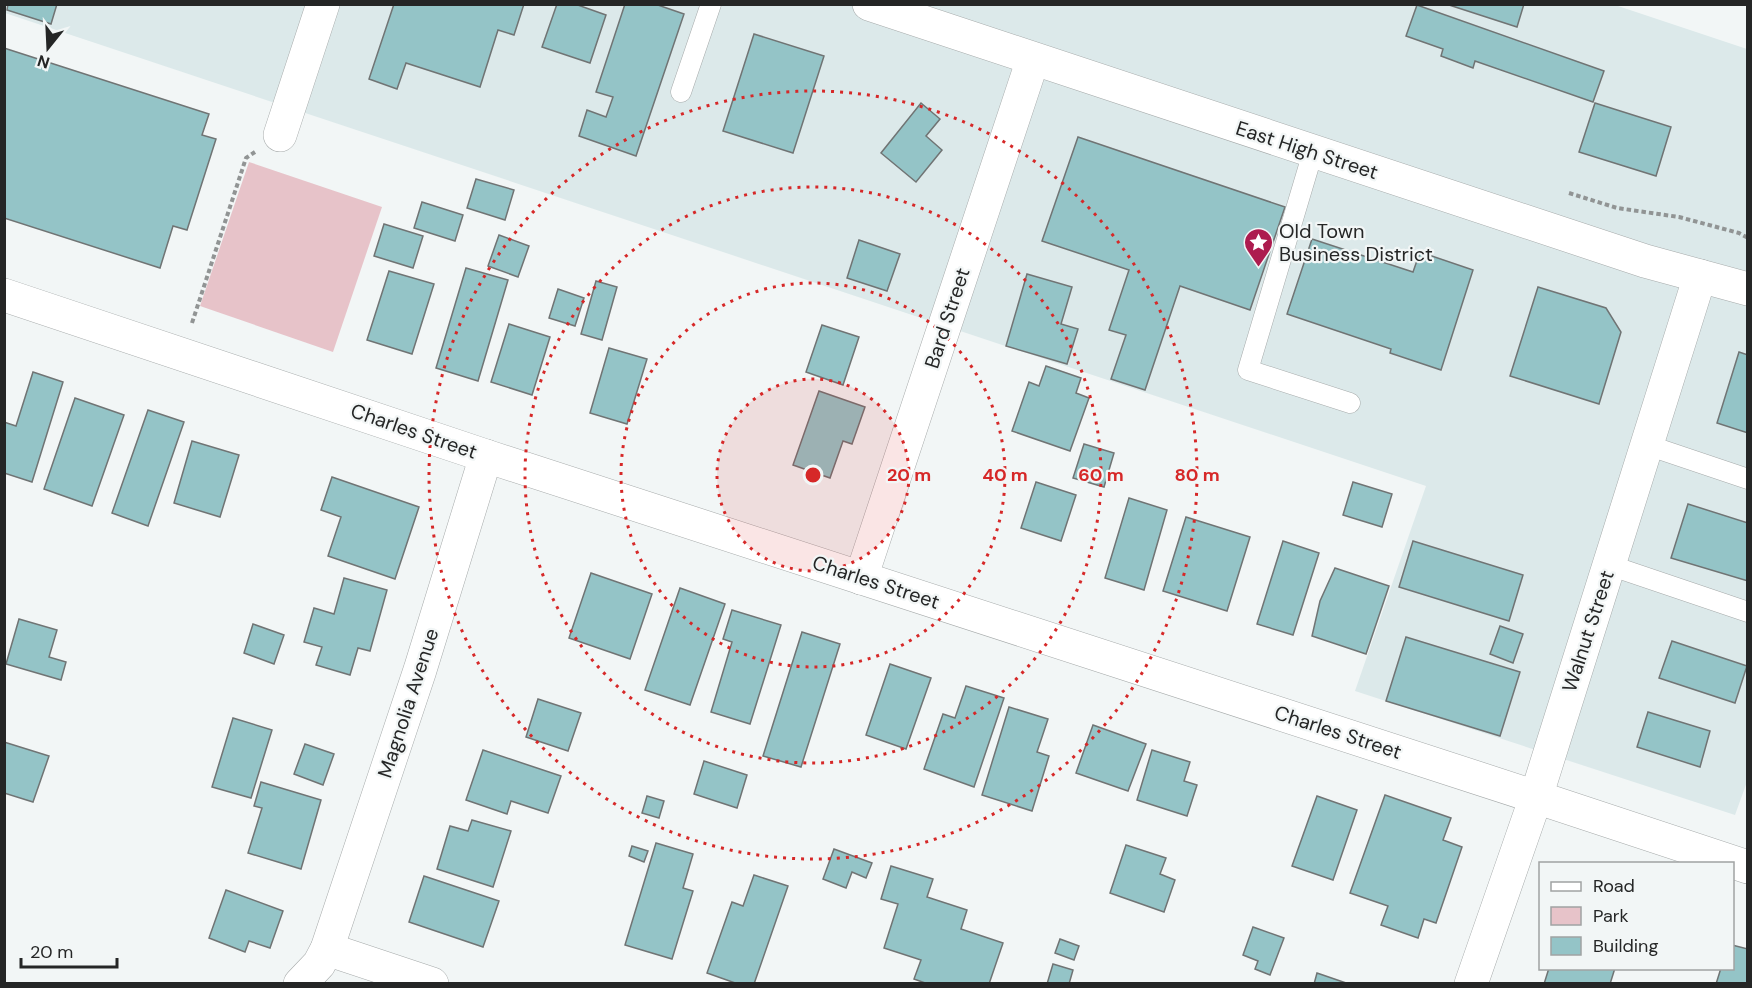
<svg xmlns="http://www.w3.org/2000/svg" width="1752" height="988" font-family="'DM Sans',sans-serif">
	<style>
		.built { fill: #dce9ea }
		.green { fill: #e7c3c9 }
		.building { fill: #94c4c7; stroke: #707474; stroke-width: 1.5 }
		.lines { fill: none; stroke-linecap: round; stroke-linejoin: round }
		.lane-casing { stroke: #a7abab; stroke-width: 21 }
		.street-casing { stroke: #a7abab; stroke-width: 34 }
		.secondary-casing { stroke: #a7abab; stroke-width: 34 }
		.path { stroke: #919494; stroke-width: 4; stroke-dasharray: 4.5 3; stroke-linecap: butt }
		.lane { stroke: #fff; stroke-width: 20 }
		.street { stroke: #fff; stroke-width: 33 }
		.secondary { stroke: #fff; stroke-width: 33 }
		.ring { fill: none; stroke: #d62828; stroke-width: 3; stroke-dasharray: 3 6 }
		.labels { text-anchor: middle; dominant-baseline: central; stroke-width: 4.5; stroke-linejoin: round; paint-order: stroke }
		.street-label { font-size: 20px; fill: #252626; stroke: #f2f6f6 }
		.poi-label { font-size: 20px; fill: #252626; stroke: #f2f6f6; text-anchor: start }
		.centre { fill: #d62828; stroke: #f2f6f6; stroke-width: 3 }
		.ring-label { font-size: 18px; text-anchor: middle; font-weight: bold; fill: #d62828; stroke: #f2f6f6; stroke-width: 4.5; stroke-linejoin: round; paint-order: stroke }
	</style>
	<rect width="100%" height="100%" fill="#f2f6f6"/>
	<path class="built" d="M5,4h1607l135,45 1,730 -13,36 -380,-124 71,-205 -1421,-473z"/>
	<path class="green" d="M249,162l133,45 -49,145 -133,-46z"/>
	<g class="building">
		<path d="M8,4h49l-6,20 -44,-14z"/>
		<path d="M394,4h130l-10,31 -16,-5 -18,57 -74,-24 -9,26 -28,-10z"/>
		<path d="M557,4h18l31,11 -16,48 -48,-16z"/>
		<path d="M625,4h30l29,10 -48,142 -57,-20 8,-26 19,7 7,-20 -17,-5z"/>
		<path d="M1446,4h78l-7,23z"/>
		<path d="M1417,5l187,66 -11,31 -118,-41 -2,7 -32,-12 2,-7 -37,-13z"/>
		<path d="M754,34l70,22 -31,97 -70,-22z"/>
		<path d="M4,48l205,66 -7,21 14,4 -29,91 -14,-4 -13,42 -156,-50z"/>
		<path d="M921,103l19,16 -14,17 16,14 -26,32 -35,-29z"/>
		<path d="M1595,103l76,24 -15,49 -77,-24z"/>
		<path d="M1078,137l207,70 -35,103 -70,-24 -35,104 -34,-11 15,-44 -17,-5 20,-60 -87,-29z"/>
		<path d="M476,179l38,11 -9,30 -38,-12z"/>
		<path d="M422,202l41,13 -8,26 -41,-13z"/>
		<path d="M384,224l39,12 -10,32 -39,-12z"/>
		<path d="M499,235l30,11 -11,31 -30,-11z"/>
		<path d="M1312,239l101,33 7,-20 53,18 -32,100 -51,-17 1,-4 -104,-35z"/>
		<path d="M859,240l41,14 -13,37 -40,-13z"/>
		<path d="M466,268l42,12 -30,101 -42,-13z"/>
		<path d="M389,271l45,13 -22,70 -45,-14z"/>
		<path d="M1027,274l45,13 -11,37 17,5 -11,35 -61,-18z"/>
		<path d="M596,281l21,6 -15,53 -21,-6z"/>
		<path d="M1538,287l68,21 15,24 -22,72 -89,-28z"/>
		<path d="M558,289l26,9 -9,28 -26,-8z"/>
		<path d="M509,324l41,13 -18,58 -41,-13z"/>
		<path d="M822,325l37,12 -16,48 -37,-13z"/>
		<path d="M609,348l38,11 -20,65 -37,-11z"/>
		<path d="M1739,352l9,3v78l-31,-10z"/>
		<path d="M1046,366l35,12 -5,15 13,5 -19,53 -58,-20 17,-49 10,4z"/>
		<path d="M33,372l30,10 -31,100 -28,-9v-51l12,4z"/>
		<path d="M819,391l46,16 -13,37 -9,-3 -13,37 -37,-13z"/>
		<path d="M75,398l49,17 -32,91 -48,-17z"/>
		<path d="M148,410l36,12 -36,104 -36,-13z"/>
		<path d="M192,441l47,14 -19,62 -46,-14z"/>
		<path d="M1084,444l30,9 -10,34 -31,-9z"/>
		<path d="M332,477l87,30 -24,72 -67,-23 13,-39 -20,-7z"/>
		<path d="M1036,482l40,13 -15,46 -40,-13z"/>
		<path d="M1353,482l39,12 -10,33 -39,-12z"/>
		<path d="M1129,498l38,12 -23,80 -39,-12z"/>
		<path d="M1688,504l60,19v58l-77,-23z"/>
		<path d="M1186,517l64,20 -23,74 -64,-20z"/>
		<path d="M1283,541l36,12 -26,82 -36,-11z"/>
		<path d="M1413,541l110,34 -14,46 -110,-34z"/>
		<path d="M1335,568l54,18 -23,68 -54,-18 8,-35z"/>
		<path d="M591,573l61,21 -22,65 -61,-21z"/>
		<path d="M344,578l43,12 -17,61 -12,-3 -8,27 -34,-10 6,-18 -18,-5 10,-34 20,6z"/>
		<path d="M680,588l45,16 -35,101 -45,-15z"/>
		<path d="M732,610l49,15 -31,99 -39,-12 21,-70 -9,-3z"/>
		<path d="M19,619l38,11 -8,27 17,5 -5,18 -55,-16z"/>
		<path d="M253,624l31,11 -10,29 -30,-11z"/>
		<path d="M1500,626l23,8 -10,29 -23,-9z"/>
		<path d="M802,632l38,12 -39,123 -38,-11z"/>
		<path d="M1406,637l114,35 -20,64 -114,-35z"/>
		<path d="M1672,641l75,25 -12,37 -76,-25z"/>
		<path d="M890,664l41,14 -25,71 -40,-14z"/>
		<path d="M966,686l38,12 -30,89 -50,-18 19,-55 12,4z"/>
		<path d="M538,699l43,14 -13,38 -42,-14z"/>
		<path d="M1009,707l39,12 -11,33 12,4 -17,55 -50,-16z"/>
		<path d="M1648,712l62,19 -10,36 -63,-20z"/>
		<path d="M233,718l39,12 -21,68 -39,-11z"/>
		<path d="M1093,725l53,19 -18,47 -52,-18z"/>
		<path d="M4,742l45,14 -16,46 -29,-9z"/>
		<path d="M305,744l29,10 -11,31 -29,-11z"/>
		<path d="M483,750l78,26 -13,37 -37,-12 -4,13 -41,-14z"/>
		<path d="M1152,750l38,12 -6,19 13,4 -10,31 -50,-16z"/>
		<path d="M704,761l43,14 -10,33 -43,-14z"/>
		<path d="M261,782l60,18 -20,69 -53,-16 14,-45 -8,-2z"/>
		<path d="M1385,795l66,23 -8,22 19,7 -26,76 -12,-4 -6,19 -37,-13 7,-19 -38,-13z"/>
		<path d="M647,796l17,5 -5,17 -17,-5z"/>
		<path d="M1317,796l40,14 -24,70 -41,-14z"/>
		<path d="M472,820l39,11 -18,56 -56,-18 13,-43 18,5z"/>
		<path d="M656,843l37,11 -10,34 10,3 -21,68 -47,-14z"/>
		<path d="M1126,845l40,13 -6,16 15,6 -11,32 -54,-19z"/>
		<path d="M632,846l16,5 -4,11 -15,-6z"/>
		<path d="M834,849l38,14 -6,15 -14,-6 -6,16 -23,-9z"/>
		<path d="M891,866l42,13 -6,18 40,13 -6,19 42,14 -14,41h-61l-14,-5 7,-19 -37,-12 14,-44 -17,-5z"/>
		<path d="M754,875l34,11 -34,98h-16l-31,-11 25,-71 11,4z"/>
		<path d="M424,876l75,25 -16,46 -74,-25z"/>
		<path d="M226,890l57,21 -13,37 -21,-7 -4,11 -36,-14z"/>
		<path d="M1253,927l31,11 -14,37 -15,-6 3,-8 -15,-6z"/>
		<path d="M1060,939l19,7 -5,14 -19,-7z"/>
		<path d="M1732,945l16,4v35h-32l5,-16h11z"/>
		<path d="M1053,964l20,6 -4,14h-22z"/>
		<path d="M1549,968h66l-5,16h-66z"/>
		<path d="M1317,973l32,11h-35z"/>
	</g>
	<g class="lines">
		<defs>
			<g id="lane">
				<path d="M681,92l30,-88"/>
				<path d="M1313,152l-65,218 102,33"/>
				<path d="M1647,445l101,34"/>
				<path d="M1609,565l139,47"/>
			</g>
			<g id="street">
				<path d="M280,135l43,-131"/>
				<path d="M4,295l482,161 1050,341 212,70"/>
				<path d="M861,578l172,-519"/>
				<path d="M327,949l105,35"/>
				<path d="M300,984l19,-20 8,-15 93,-279 66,-214"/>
				<path d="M1471,984l65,-187 164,-521"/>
			</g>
			<path id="secondary" d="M869,4l776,257 103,28"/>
		</defs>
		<use href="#lane" class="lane-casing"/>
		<use href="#street" class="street-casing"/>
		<use href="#secondary" class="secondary-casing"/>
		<g class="path">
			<path d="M1569,193l48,15 62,9 60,16 9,5"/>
			<path d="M192,323l54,-165 9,-6"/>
		</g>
		<use href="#lane" class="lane"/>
		<use href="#street" class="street"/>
		<use href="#secondary" class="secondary"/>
	</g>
	<circle cx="813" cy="475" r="96" fill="#d62828" fill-opacity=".12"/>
	<g class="ring">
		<circle cx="813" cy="475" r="96"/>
		<circle cx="813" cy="475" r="192"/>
		<circle cx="813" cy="475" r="288"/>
		<circle cx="813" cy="475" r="384"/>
	</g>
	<defs>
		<symbol id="sight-pin" viewBox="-11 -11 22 30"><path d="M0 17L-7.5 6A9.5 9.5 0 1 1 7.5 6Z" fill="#ad1c4f" stroke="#f2f6f6"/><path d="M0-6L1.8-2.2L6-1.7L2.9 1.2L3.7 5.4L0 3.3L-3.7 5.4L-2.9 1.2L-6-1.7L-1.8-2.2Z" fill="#fff"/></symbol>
	</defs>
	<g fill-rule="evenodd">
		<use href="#sight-pin" x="1242" y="226" width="33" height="45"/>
	</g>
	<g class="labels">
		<g class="street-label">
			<text transform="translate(1307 150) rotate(18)">East High Street</text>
			<text transform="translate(947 318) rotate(-72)">Bard Street</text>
			<text transform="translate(414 431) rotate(19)">Charles Street</text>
			<text transform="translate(876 582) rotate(18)">Charles Street</text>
			<text transform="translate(1588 631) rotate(-72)">Walnut Street</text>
			<text transform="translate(408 703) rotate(-72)">Magnolia Avenue</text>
			<text transform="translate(1338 732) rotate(18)">Charles Street</text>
		</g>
		<g class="poi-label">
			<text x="1279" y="231">Old Town<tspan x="1279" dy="23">Business District</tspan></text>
		</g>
	</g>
	<circle cx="813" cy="475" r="9" class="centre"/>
	<g class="ring-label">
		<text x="909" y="481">20 m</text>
		<text x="1005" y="481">40 m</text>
		<text x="1101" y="481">60 m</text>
		<text x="1197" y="481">80 m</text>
	</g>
	<rect width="1752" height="988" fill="none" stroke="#252626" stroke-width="12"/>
	<rect x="1539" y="862" width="195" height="108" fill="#f2f6f6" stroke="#a0a3a3" stroke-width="1.5"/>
	<rect x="1551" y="882" width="30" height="9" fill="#ffffff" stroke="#a0a3a3" stroke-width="1.5"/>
	<text x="1593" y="892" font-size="18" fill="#252626">Road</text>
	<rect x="1551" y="907" width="30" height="18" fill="#e7c3c9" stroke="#a0a3a3" stroke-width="1.5"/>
	<text x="1593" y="922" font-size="18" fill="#252626">Park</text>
	<rect x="1551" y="937" width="30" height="18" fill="#94c4c7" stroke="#a0a3a3" stroke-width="1.5"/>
	<text x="1593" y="952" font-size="18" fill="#252626">Building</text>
	<g transform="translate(48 48) rotate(198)" stroke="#f2f6f6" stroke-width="4.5" paint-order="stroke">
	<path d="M0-4.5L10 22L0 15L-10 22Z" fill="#252626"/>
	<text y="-9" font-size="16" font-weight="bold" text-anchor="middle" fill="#252626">N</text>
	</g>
	<path d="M21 958v9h96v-9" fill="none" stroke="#252626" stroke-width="3"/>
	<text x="30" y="958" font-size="18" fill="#252626" stroke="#f2f6f6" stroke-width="4.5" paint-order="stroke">20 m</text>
</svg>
